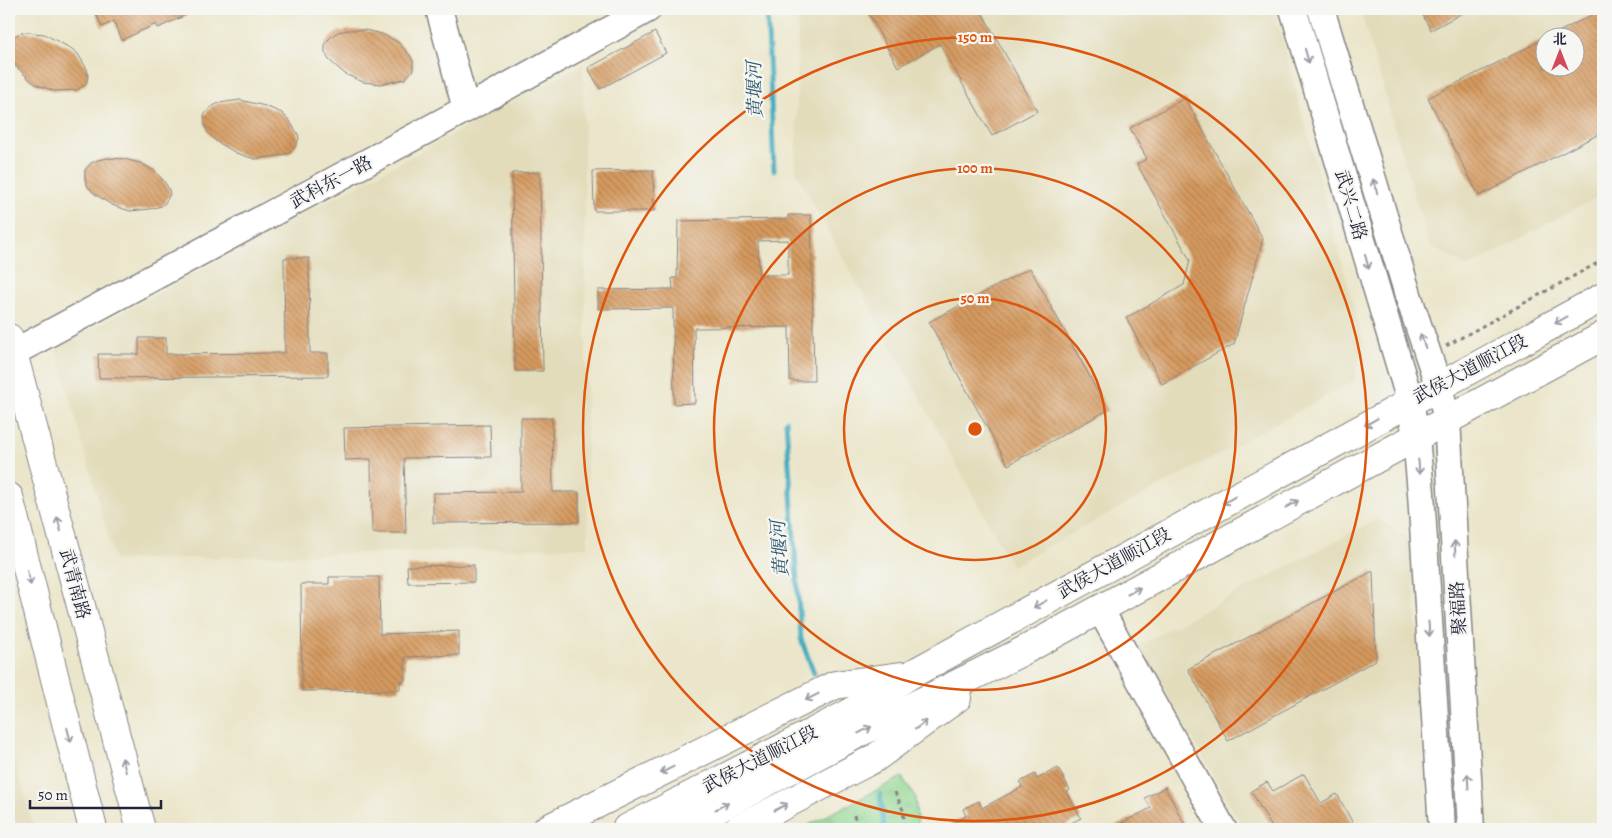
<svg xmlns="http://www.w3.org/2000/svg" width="1612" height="838" font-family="Alegreya,'Noto Serif SC',serif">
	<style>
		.built { fill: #e2dcba; fill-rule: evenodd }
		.grass { fill: url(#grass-tufts); stroke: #587c65 }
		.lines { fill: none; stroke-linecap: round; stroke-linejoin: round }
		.stream { stroke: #3eaabd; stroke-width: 5 }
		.building { fill: url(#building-back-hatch); fill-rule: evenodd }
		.minor-casing { stroke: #868483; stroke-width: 29 }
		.major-casing { stroke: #868483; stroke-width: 30 }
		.path { stroke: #868483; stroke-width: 3; stroke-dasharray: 4 4; stroke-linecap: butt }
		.minor { stroke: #fff; stroke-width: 26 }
		.major { stroke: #fff; stroke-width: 28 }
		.oneway { stroke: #9c9ca7 }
		.ring { fill: none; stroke: #de560e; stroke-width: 2.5 }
		.labels { text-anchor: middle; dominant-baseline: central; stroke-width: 4.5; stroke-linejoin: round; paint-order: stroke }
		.street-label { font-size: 18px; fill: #22223b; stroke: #f6f6f2 }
		.water-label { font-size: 19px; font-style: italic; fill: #2d586f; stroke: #f6f6f2 }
		.centre { fill: #de560e; stroke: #f6f6f2; stroke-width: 2.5 }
		.ring-label { font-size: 15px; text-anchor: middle; font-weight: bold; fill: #de560e; stroke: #f6f6f2; stroke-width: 4.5; stroke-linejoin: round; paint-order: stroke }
	</style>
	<defs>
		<pattern id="grass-tufts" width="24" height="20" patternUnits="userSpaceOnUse" patternTransform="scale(1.25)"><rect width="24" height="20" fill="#8ed58f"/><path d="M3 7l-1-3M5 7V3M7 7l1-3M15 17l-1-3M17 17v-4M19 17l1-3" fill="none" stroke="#7ab77c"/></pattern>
		<pattern id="building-back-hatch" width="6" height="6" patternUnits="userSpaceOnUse" patternTransform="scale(1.25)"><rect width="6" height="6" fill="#d69a5e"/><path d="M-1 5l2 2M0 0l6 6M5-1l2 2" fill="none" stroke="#ad7d4f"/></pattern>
	</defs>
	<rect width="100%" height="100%" fill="#f6f6f2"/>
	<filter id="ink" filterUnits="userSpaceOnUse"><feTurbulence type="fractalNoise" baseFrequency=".02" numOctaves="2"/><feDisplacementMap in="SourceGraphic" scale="10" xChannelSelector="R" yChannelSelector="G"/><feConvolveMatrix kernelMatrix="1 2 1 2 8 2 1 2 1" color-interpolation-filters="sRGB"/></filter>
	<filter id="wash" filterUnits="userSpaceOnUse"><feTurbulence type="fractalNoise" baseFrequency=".0096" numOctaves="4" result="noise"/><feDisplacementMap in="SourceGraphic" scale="20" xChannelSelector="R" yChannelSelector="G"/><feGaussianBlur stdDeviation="1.12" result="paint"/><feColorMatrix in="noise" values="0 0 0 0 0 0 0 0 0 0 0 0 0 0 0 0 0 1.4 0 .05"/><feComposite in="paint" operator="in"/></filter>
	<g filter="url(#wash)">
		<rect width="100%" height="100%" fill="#ebe6cb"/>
		<g class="built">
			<path d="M798,9h476l89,333 -9,39 -342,185 -216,-394z"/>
			<path d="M1360,9h243v185l-135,73 -39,-22zM1544,38h30v30h-30z"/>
			<path d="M583,64l5,483 -473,13 -59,-212z"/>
			<path d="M1377,519l34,19 17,291h-184l-105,-184z"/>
			<path d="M9,739l25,90h-25z"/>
		</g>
		<path class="grass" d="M902,777l13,19 3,33h-117z"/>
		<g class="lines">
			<g class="stream">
				<path d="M767,9l7,161"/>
				<path d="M786,421l15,218 13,34"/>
				<path d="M880,794l4,35"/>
			</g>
		</g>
		<g id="blocks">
			<g class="building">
				<path d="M94,9h105l-41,19 -2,-4 -34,16 -8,-19 -12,6z"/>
				<path d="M866,9h114l57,102 -45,25 -52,-92 -42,23z"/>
				<path d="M1419,9h51l-39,21z"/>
				<path d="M1603,9v123l-124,64 -51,-98 116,-59v29h30v-30h-27z"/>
				<path d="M348,30h17l17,4 16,8 12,13 3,6v9l-8,9 -24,5 -18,-2 -18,-8 -16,-14 -4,-8v-9l7,-7 6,-4z"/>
				<path d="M25,32l19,2 28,15 6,5 9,15 1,7 -2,8 -9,6 -23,1 -17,-6 -8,-6 -14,-14 -5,-9 -1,-7 1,-9 8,-6z"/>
				<path d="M655,32l11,21 -66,36 -12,-21z"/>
				<path d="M1185,98l78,141 -29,105 -72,40 -36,-66 58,-33 6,-25 -53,-96 10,-5 -17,-31z"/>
				<path d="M240,100l25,6 17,7 7,7 9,14 1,5 -5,10 -4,4 -13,3 -22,3 -19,-6 -20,-12 -8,-8 -3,-8 -1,-10 7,-8 8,-4z"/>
				<path d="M108,158l16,1 16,4 15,8 11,13 3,6 1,4 -5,9 -4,3 -11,3 -20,2 -18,-6 -17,-11 -7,-7 -3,-8v-9l6,-7 7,-3z"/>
				<path d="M653,170l1,41h-60l-1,-40z"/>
				<path d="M540,172l3,199h-28l-3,-198z"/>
				<path d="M788,215h23l3,166h-24l-1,-54 -95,1 1,75 -21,1 -1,-96 -75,1v-19l75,-1 -1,-11h5l1,-57 110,-2zM788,240v35h-29l-1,-34z"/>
				<path d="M284,258h25l1,95h18v23l-229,2 -1,-24h41v-16h27v16l119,-1z"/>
				<path d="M1030,268l78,142 -100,55 -79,-143z"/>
				<path d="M521,418h31l1,74h26v30l-146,1v-30l88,-1z"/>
				<path d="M490,425l1,32 -87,1 2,75h-34l-1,-74 -26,1 -1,-32z"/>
				<path d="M474,565v17l-66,1 -1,-17z"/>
				<path d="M1373,571l3,89 -148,81 -40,-72z"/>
				<path d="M329,577h50l1,57 79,-3v24l-54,2v24h-5v9l-98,1 -1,-107h28z"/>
				<path d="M1058,768l12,22 -3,2 14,26 -22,11h-117l24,-13 -3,-7 16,-8 3,7 40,-21 -2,-5 15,-8 2,5z"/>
				<path d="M1304,774l17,29 16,-9 19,35h-83l-22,-38 16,-9 6,9z"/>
				<path d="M1165,787l22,42h-77l41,-21 -6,-10z"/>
			</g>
		</g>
	</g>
	<g filter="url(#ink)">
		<use href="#blocks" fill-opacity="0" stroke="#868483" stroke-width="1"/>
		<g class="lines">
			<defs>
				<g id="minor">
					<path d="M439,9l27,100"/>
					<path d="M1293,9l117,392 6,36 5,56 21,336"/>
					<path d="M1321,9l89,292 29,86 8,33 24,409"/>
					<path d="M9,355l457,-246 182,-100"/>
					<path d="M1100,609l123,220"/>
				</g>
				<g id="major">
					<path d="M9,338l132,491"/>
					<path d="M9,497l84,332"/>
					<path d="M547,829l288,-144 66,-9"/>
					<path d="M626,829l222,-115 62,-39 693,-378"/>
					<path d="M679,829l184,-98 160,-80 393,-214 187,-101"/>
					<path d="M738,829l137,-71 82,-60"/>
				</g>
			</defs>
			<use href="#minor" class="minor-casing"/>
			<use href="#major" class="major-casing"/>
			<g class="path">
				<path d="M1446,346l157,-86"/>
				<path d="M895,792l8,18 2,19"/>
				<path d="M854,815l3,14"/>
			</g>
			<use href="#minor" class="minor"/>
			<use href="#major" class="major"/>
		</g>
		<defs><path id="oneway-shaft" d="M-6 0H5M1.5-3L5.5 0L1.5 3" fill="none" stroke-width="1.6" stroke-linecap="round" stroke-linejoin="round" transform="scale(1.25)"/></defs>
		<g class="oneway">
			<use href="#oneway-shaft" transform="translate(1307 56) rotate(74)"/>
			<use href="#oneway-shaft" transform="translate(1375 186) rotate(-107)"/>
			<use href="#oneway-shaft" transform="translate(1367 262) rotate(74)"/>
			<use href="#oneway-shaft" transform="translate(1561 320) rotate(151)"/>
			<use href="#oneway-shaft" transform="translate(1423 341) rotate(-109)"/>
			<use href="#oneway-shaft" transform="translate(1371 422) rotate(151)"/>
			<use href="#oneway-shaft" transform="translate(1419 467) rotate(85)"/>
			<use href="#oneway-shaft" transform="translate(1229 500) rotate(151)"/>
			<use href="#oneway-shaft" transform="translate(1292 504) rotate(-29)"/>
			<use href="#oneway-shaft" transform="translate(59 524) rotate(-105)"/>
			<use href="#oneway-shaft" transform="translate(1455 548) rotate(-93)"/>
			<use href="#oneway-shaft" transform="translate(29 578) rotate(76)"/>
			<use href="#oneway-shaft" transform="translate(1134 591) rotate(-29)"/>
			<use href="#oneway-shaft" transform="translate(1040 604) rotate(151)"/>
			<use href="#oneway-shaft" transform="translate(1429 629) rotate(86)"/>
			<use href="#oneway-shaft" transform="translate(812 697) rotate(153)"/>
			<use href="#oneway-shaft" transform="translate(921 725) rotate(-36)"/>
			<use href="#oneway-shaft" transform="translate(865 730) rotate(-27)"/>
			<use href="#oneway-shaft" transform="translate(69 735) rotate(76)"/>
			<use href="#oneway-shaft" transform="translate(124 765) rotate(-105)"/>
			<use href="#oneway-shaft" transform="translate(667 770) rotate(153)"/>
			<use href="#oneway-shaft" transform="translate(1468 781) rotate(-93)"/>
			<use href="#oneway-shaft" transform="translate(722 806) rotate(-28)"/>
			<use href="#oneway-shaft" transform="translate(781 807) rotate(-28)"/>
		</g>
	</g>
	<g class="ring">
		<circle cx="975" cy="429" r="131"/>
		<circle cx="975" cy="429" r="261"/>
		<circle cx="975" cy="429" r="392"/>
	</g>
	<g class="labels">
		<g class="street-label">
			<text transform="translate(331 182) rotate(-28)">武科东一路</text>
			<text transform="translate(1351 205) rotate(74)">武兴二路</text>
			<text transform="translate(1470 369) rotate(-28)">武侯大道顺江段</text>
			<text transform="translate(1114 563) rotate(-29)">武侯大道顺江段</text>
			<text transform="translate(75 584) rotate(75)">武青南路</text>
			<text transform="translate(1458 608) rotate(-93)">聚福路</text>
			<text transform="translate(760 759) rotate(-27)">武侯大道顺江段</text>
		</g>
		<g class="water-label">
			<text transform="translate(755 90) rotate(-92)">黄堰河</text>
			<text transform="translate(780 549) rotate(-94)">黄堰河</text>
		</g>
	</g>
	<circle cx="975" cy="429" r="8" class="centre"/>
	<g class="ring-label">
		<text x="975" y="42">150 m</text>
		<text x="975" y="173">100 m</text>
		<text x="975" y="303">50 m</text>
	</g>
	<rect width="1612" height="838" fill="none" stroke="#f6f6f2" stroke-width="30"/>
	<g transform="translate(1560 52)"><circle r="24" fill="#f6f6f2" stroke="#a1a1a9"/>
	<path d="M0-4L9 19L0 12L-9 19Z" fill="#d1495b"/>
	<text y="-8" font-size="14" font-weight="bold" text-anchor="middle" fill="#22223b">北</text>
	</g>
	<path d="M30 800v8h131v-8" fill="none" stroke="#22223b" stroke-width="2.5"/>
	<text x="38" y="800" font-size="15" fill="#22223b" stroke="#f6f6f2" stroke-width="4" paint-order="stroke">50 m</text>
</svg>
